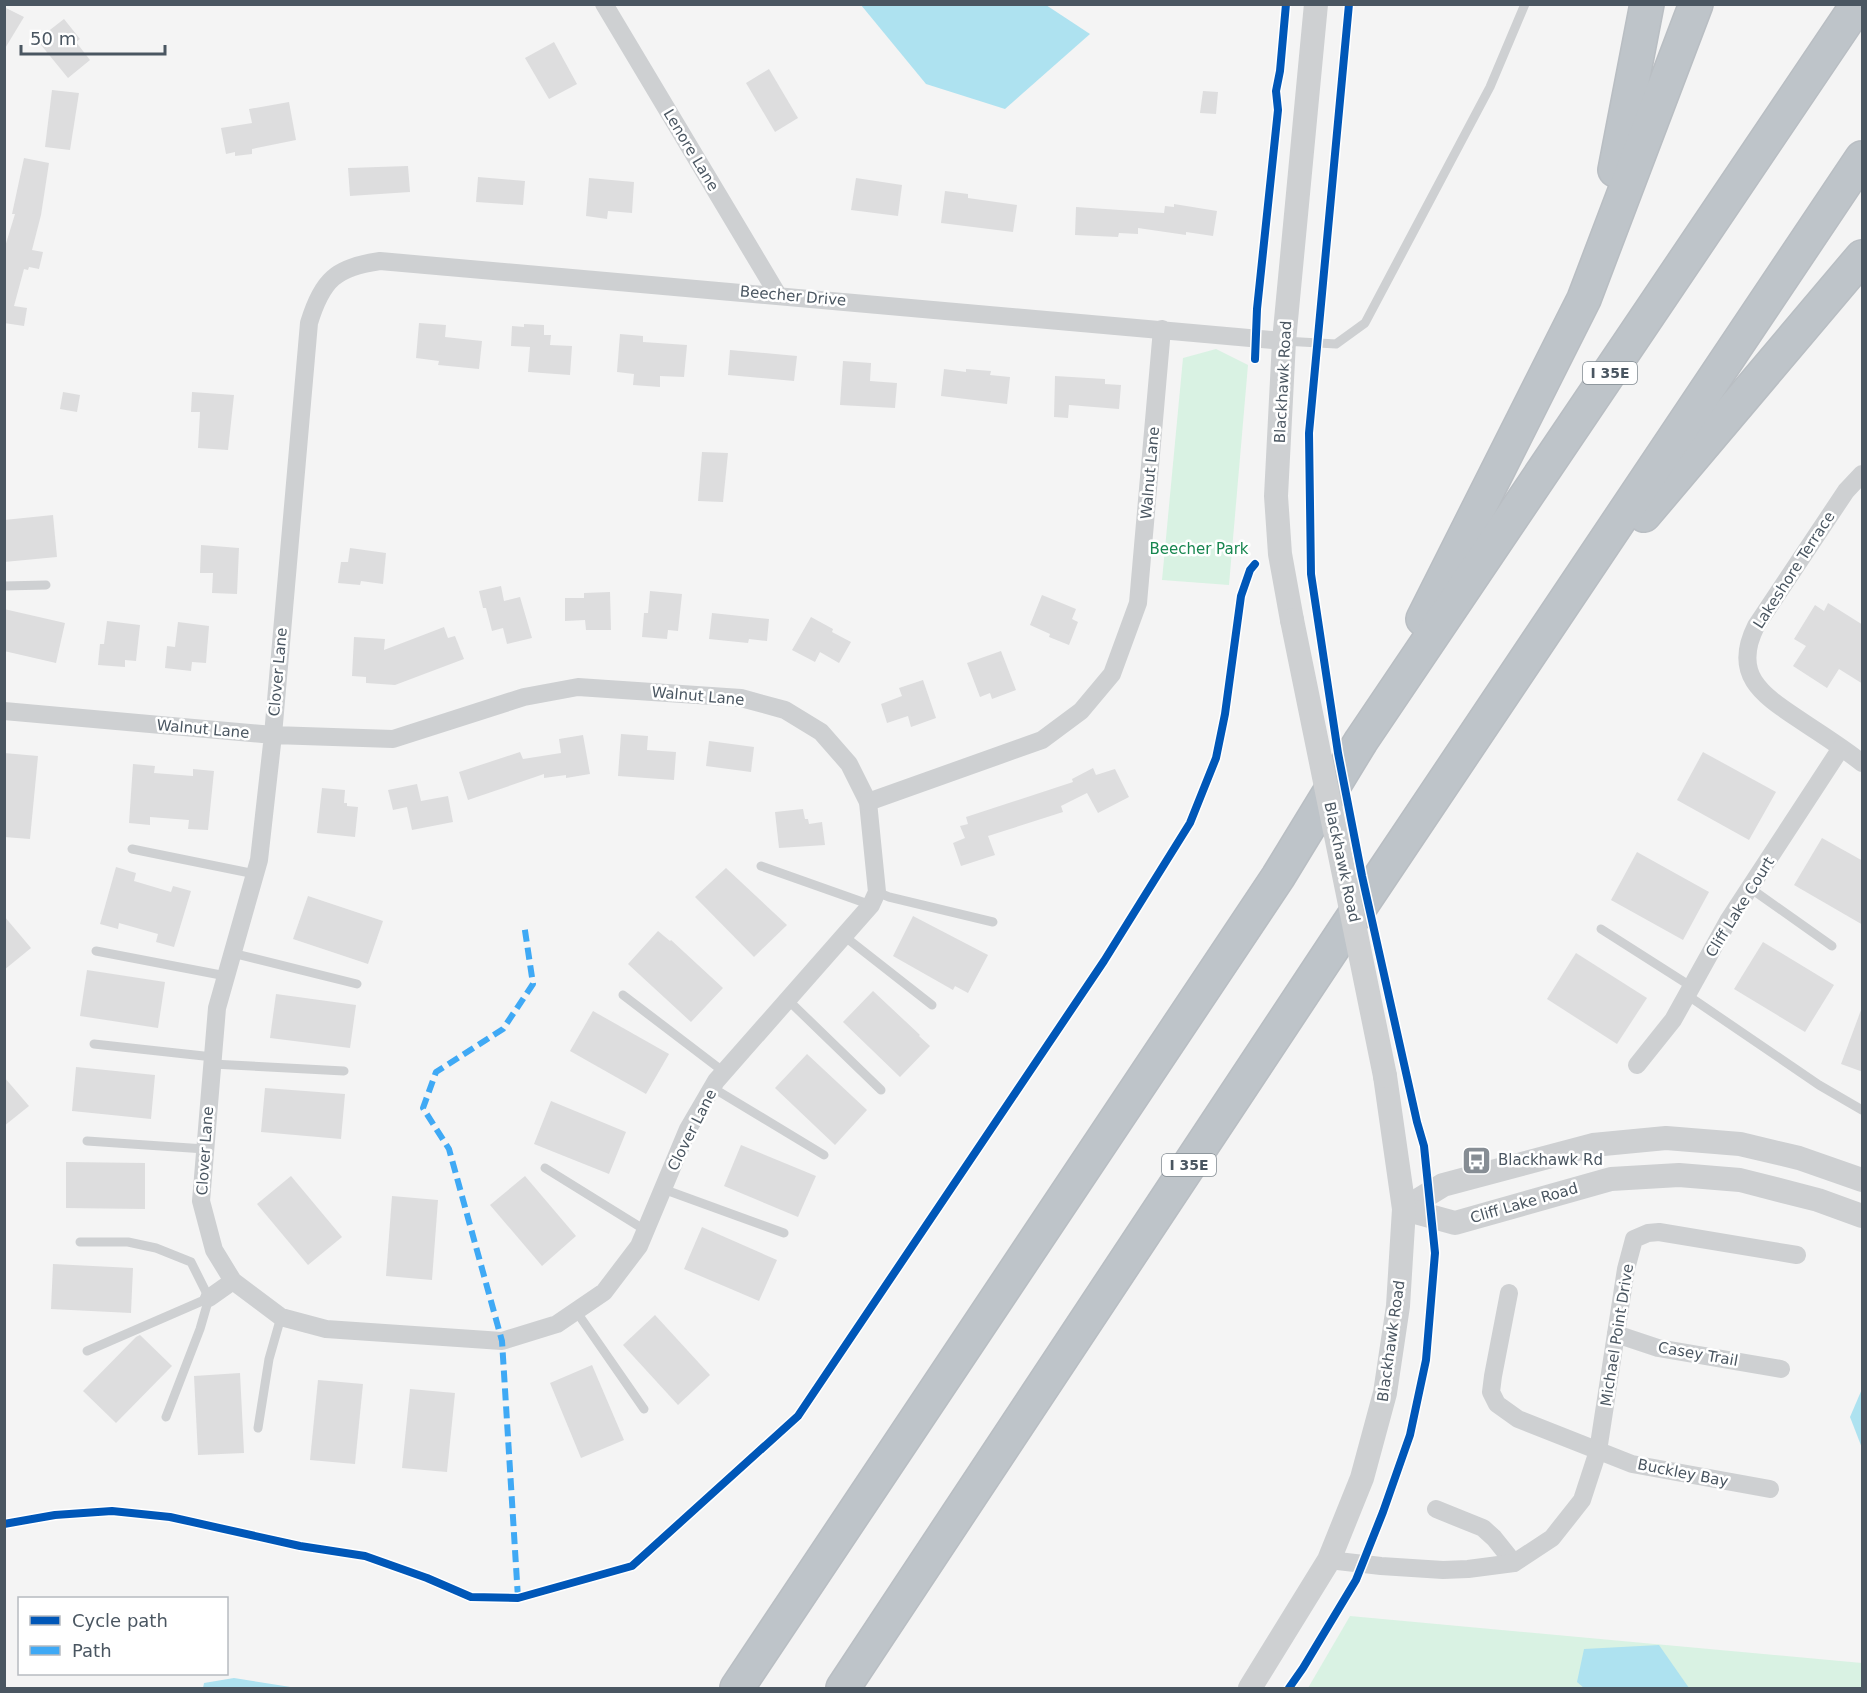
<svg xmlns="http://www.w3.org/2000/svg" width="1867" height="1693" font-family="'DejaVu Sans',sans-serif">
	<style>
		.green { fill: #d9f2e3 }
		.water { fill: #aee2f0 }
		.building { fill: #ddddde }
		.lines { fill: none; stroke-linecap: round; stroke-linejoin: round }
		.motorway-casing { stroke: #b9bec3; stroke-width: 36 }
		.service { stroke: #ced0d2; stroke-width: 9 }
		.minor { stroke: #ced0d2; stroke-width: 18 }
		.tertiary { stroke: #ced0d2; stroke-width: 24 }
		.motorway { stroke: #bec4c9; stroke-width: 33 }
		.tertiary-bridge { stroke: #ced0d2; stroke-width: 24 }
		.quiet { stroke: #3fa9f5; stroke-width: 6; stroke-dasharray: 12 6; stroke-linecap: butt }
		.cycleway-casing { stroke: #fff; stroke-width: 11 }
		.cycleway { stroke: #0057b8; stroke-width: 8 }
		.labels { text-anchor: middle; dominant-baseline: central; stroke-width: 5; stroke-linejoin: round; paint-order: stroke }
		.shield { fill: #fff; stroke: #808990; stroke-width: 1.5 }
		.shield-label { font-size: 14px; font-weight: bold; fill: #4a5661 }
		.street-label { font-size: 15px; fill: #4a5661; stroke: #fff }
		.park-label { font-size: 15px; fill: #17864f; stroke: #fff }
		.poi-label { font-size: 15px; fill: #4a5661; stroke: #fff; text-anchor: start }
	</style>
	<rect width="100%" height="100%" fill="#f4f4f4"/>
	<g class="green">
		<path d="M1216,349l32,16 -19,220 -67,-5 21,-222z"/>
		<path d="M1350,1616l512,47v25h-554z"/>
	</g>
	<g class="water">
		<path d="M861,5h185l44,29 -85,75 -79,-25z"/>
		<path d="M1862,1389v59l-12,-31z"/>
		<path d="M1659,1645l30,43h-105l-7,-6 7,-33z"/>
		<path d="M234,1678l63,10h-94l1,-5z"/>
	</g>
	<g class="building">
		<path d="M4,7l20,10 -20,33z"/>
		<path d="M64,19l16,20 -4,3 14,18 -22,18 -31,-38z"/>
		<path d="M554,42l23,42 -28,15 -24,-41z"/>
		<path d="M769,69l29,49 -23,14 -29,-49z"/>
		<path d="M52,90l27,3 -9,57 -25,-3z"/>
		<path d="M1203,91l15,1 -2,22 -16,-1z"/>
		<path d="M289,102l7,38 -44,9v5l-17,2v-4l-9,2 -5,-26 31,-5 -3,-14z"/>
		<path d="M24,158l25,5 -8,52 -9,35 11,2 -4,17 -10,-2 -1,3 -4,-1 -10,37 13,2 -3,18 -20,-3v-73l11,-36h-3z"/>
		<path d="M408,166l2,26 -60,4 -2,-28z"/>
		<path d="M478,177l47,4 -2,24 -47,-3z"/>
		<path d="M589,178l45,4 -2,31 -24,-2 -1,8 -21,-3z"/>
		<path d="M856,178l46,7 -4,31 -47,-6z"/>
		<path d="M945,191l23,3v4l49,7 -4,27 -72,-9z"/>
		<path d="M1174,204l43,7 -4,25 -27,-4v3l-48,-7v6l-19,-1 -1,4 -43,-2 1,-28 88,6 1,-7 9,1z"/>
		<path d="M419,323l27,2 -1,12 37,4 -3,28 -41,-4 1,-4 -23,-3z"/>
		<path d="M524,324l20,1v10h7l-1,10 22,1 -2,29 -42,-3 2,-25 -19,-1 1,-20 12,1z"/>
		<path d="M620,334l23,2v6l44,3 -3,32 -24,-1v11l-27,-2 1,-11 -17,-2z"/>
		<path d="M730,350l67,6 -3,25 -66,-6z"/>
		<path d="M843,361l28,2 -1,18 27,2 -2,25 -55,-3z"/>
		<path d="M944,369l22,3v-3l25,2 -1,4 20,2 -3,27 -66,-8z"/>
		<path d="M1055,376l50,3v5l16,1 -2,24 -50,-4 -1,13 -14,-1z"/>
		<path d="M63,392l17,3 -3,17 -17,-3z"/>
		<path d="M192,392l42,3 -6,55 -30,-2 2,-36h-9z"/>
		<path d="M702,452l26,1 -5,49 -25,-1z"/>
		<path d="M53,515l4,42 -53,5v-42z"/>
		<path d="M201,545l38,3 -2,46 -25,-1 1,-20h-13z"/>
		<path d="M350,548l36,5 -3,31 -22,-3 -1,4 -22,-2 3,-21h7z"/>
		<path d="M501,586l3,15 16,-4 12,41 -25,6 -4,-16 -11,3 -6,-23h-3l-4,-17z"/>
		<path d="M650,591l32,3 -4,37 -10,-1 -1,9 -25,-2 2,-24h4z"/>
		<path d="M610,592l1,38h-25l-1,-10 -20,1v-23h19v-5z"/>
		<path d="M1042,595l34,14 -4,10 6,3 -9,23 -20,-8 1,-3 -20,-9z"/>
		<path d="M1828,603l35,22v59l-24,-15 -12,19 -34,-22 13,-20 -12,-7 21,-34 9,6z"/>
		<path d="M4,609l61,14 -9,40 -52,-12z"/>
		<path d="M712,613l57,6 -2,22 -18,-2 -1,4 -39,-4z"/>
		<path d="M811,617l22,12 -1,3 19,10 -12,21 -19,-11 -5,10 -23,-12z"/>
		<path d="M107,621l33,4 -4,36 -11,-1v7l-27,-2 2,-21h4z"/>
		<path d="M178,622l31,4 -3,37 -14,-1 -1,9 -26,-3 2,-22 8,1z"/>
		<path d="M444,627l4,11 7,-2 9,23 -69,26 -29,-2v-6l-14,-1 2,-39 31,2 -1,11z"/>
		<path d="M1001,651l15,39 -24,9 -2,-6 -10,4 -13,-34z"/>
		<path d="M923,680l13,38 -25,9 -3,-11 -21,7 -6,-19 21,-8 -3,-8z"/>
		<path d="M621,734l27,2 -1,14 29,2 -2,28 -56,-4z"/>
		<path d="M583,735l7,39 -24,4v-3l-22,3v-4l-76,26 -9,-28 61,-20 3,7 38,-6 -2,-14z"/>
		<path d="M709,741l45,6 -3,25 -45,-6z"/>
		<path d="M1703,752l73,40 -27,48 -72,-40z"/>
		<path d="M4,753l34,3 -8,83 -26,-2z"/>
		<path d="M133,764l22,2 -1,7 39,3v-7l21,2 -6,59 -20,-1 1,-9 -39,-3v8l-21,-2z"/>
		<path d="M1093,768l3,7 19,-6 14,28 -31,16 -11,-20 -26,13 2,6 -75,24 7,19 -34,11 -8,-23 12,-5 -5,-12 8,-2 -2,-7 107,-35 -1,-3z"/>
		<path d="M417,784l4,17 27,-5 5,26 -41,8 -5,-23 -14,3 -5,-20z"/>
		<path d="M322,788l23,2 -1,13h3v3l11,1 -3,30 -38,-4z"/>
		<path d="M803,809l2,10h3l1,5 13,-2 3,23 -46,3 -4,-36z"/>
		<path d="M1822,838l41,23v64l-69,-40z"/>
		<path d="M1637,852l72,40 -26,48 -72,-40z"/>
		<path d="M116,867l20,6 -2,8 37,11 2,-6 18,5 -17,56 -18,-5 2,-8 -39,-11 -1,6 -18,-5z"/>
		<path d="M726,868l61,57 -33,32 -59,-60z"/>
		<path d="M308,896l75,25 -15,43 -75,-25z"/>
		<path d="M4,916l27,32 -27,22z"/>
		<path d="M913,916l75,39 -20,38 -13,-7 -2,4 -60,-34z"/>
		<path d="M658,931l12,10 1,-1 52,48 -32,34 -63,-58z"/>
		<path d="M1763,942l71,43 -29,47 -71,-43z"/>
		<path d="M1576,953l71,45 -30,46 -70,-45z"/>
		<path d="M87,970l78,12 -7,46 -78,-12z"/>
		<path d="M873,991l47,44 -1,1 11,10 -30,31 -57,-55z"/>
		<path d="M276,994l80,11 -6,43 -80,-10z"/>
		<path d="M1861,1010l2,1v61l-22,-8z"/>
		<path d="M593,1011l76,43 -23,40 -76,-43z"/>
		<path d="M807,1054l60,56 -32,35 -60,-57z"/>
		<path d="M76,1067l79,8 -4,44 -79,-8z"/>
		<path d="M4,1077l25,29 -25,20z"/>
		<path d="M265,1088l80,6 -4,45 -80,-7z"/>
		<path d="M551,1101l75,31 -17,42 -75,-30z"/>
		<path d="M741,1145l75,31 -18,41 -74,-31z"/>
		<path d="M66,1162l79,1v46l-79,-1z"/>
		<path d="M291,1176l51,61 -34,28 -51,-61z"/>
		<path d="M525,1176l51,60 -34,30 -52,-61z"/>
		<path d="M392,1196l46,4 -6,80 -46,-4z"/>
		<path d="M702,1227l75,33 -18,41 -75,-32z"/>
		<path d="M53,1264l80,4 -2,45 -80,-4z"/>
		<path d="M655,1315l55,60 -32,30 -55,-60z"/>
		<path d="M140,1335l32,31 -56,57 -33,-32 53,-54z"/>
		<path d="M592,1365l32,75 -43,18 -31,-75z"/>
		<path d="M240,1373l4,80 -46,2 -4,-79z"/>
		<path d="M318,1380l45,4 -8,80 -45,-4z"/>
		<path d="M410,1389l45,4 -8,79 -45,-4z"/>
	</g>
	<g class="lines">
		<defs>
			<g id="motorway">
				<path d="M1615,170l32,-166"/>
				<path d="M1644,515l218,-258"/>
				<path d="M1423,619l161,-320 112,-295"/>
				<path d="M737,1688l541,-811 83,-136 497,-737"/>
				<path d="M843,1688l505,-763 514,-767"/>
			</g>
		</defs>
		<use href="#motorway" class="motorway-casing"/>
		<g class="service">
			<path d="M1284,341l52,3 29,-21 125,-236 35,-83"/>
			<path d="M4,586l42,-1"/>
			<path d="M132,849l123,25"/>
			<path d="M761,866l110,39"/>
			<path d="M1750,888l82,58"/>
			<path d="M877,892l12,5 104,25"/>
			<path d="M1601,929l91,58"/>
			<path d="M844,936l88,69"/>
			<path d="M96,951l130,25"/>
			<path d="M232,953l125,31"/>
			<path d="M623,995l101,77"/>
			<path d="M1687,995l132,90 43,25"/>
			<path d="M788,1000l93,90"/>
			<path d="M94,1044l119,13"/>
			<path d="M212,1064l132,7"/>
			<path d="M713,1088l111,67"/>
			<path d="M87,1141l118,8"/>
			<path d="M545,1168l100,62"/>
			<path d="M663,1189l121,44"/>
			<path d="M80,1242h48l28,6 35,14 18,36 -9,31 -34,88"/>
			<path d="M576,1311l68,98"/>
			<path d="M87,1351l122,-53"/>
			<path d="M258,1428l11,-69 12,-42"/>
		</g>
		<g class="minor">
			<path d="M604,4l174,291"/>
			<path d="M1862,474l-16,17 -90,135c-24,48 5,68 41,92 22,15 45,29 65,45"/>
			<path d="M4,711l269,24 120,4 131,-42 54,-10 163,11 44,12 36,22 28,32 19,38 9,90 -6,13 -155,176 -28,48 -49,117 -35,46 -47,32 -55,17 -176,-12 -45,-12 -48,-36 -19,-31 -13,-49 16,-193 42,-148 14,-125 36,-412c13,-43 27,-56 71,-62l904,80"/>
			<path d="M868,802l174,-62 39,-29 31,-37 26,-71 24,-274"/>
			<path d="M1637,1065l36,-45 55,-99 113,-173"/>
			<path d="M1509,1293l-16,83 -2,16 6,12 21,15 114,45 138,25"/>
			<path d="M209,1298l24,-17"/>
			<path d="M1616,1334l42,14 123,21"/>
			<path d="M1436,1509l47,19 11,10 20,25"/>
			<path d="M1329,1560l52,6 62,4 25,-1 46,-6 38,-25 30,-38 16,-49 28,-182 8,-30 14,-6 11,-1 138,23"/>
		</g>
		<g class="tertiary">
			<path d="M1292,620l-12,-66 -4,-58 8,-155 32,-337"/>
			<path d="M1404,1209l39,-24 150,-40 73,-7 74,6 59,14 63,22"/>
			<path d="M1404,1209l51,14 156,-44 68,-4 61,5 78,20 44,16"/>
			<path d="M1250,1688l79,-128 33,-82 23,-85 13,-87 6,-97 -19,-133"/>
		</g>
		<use href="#motorway" class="motorway"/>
		<path class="tertiary-bridge" d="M1292,620l93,456"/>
		<path class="quiet" d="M518,1598l-16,-257 -53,-192 -26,-41 13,-36 67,-43 30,-45 -9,-60"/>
		<defs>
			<g id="cycleway">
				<path d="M1255,359l2,-50 21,-199 -2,-19 4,-20 6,-67"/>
				<path d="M4,1524l51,-9 57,-4 58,6 130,29 65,10 62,22 44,19 47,1 114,-32 166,-150 306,-455 86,-138 26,-65 9,-44 16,-118 9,-26 5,-6"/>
				<path d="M1289,1688l14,-20 53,-88 27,-68 27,-77 16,-75 9,-107 -11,-107 -7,-24 -55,-246 -24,-123 -27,-179 -2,-141 40,-429"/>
			</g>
		</defs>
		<use href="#cycleway" class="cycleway-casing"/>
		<use href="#cycleway" class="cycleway"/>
	</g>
	<defs>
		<symbol id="bus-square" viewBox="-11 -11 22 22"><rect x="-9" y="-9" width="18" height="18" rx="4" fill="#868d94" stroke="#fff"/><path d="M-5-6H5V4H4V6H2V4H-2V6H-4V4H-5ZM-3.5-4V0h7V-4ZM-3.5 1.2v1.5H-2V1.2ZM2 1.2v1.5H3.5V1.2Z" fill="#fff"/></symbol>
	</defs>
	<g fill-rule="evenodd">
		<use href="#bus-square" x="1460" y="1144" width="33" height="33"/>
	</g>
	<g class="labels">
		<g class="shield">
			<rect x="1583" y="362" width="54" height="22" rx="4.5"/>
			<rect x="1162" y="1154" width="54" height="22" rx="4.5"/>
		</g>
		<g class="shield-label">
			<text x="1610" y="373">I 35E</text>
			<text x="1189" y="1165">I 35E</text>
		</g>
		<g class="street-label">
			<text transform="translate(691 150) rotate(59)">Lenore Lane</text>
			<text transform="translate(793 296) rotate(5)">Beecher Drive</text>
			<text transform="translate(1283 382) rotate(-87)">Blackhawk Road</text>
			<text transform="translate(1150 473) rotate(-85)">Walnut Lane</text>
			<text transform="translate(1794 570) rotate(-57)">Lakeshore Terrace</text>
			<text transform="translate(278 672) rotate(-85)">Clover Lane</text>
			<text transform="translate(698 696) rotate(5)">Walnut Lane</text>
			<text transform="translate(203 729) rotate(5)">Walnut Lane</text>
			<text transform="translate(1342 862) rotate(78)">Blackhawk Road</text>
			<text transform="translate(1740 907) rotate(-58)">Cliff Lake Court</text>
			<text transform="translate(692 1130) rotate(-63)">Clover Lane</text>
			<text transform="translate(205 1151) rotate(-86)">Clover Lane</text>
			<text transform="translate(1524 1203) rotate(-16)">Cliff Lake Road</text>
			<text transform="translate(1617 1335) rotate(-81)">Michael Point Drive</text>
			<text transform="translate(1391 1341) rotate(-82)">Blackhawk Road</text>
			<text transform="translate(1698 1354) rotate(10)">Casey Trail</text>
			<text transform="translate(1683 1473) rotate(11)">Buckley Bay</text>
		</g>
		<g class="park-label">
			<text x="1199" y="549">Beecher Park</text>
		</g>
		<g class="poi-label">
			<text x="1498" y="1160">Blackhawk Rd</text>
		</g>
	</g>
	<rect width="1867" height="1693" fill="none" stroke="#4a5661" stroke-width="12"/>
	<rect x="18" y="1597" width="210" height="78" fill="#ffffff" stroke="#b7bbc0" stroke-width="1.5"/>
	<rect x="30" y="1616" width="30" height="9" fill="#0057b8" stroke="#b7bbc0" stroke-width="1.5"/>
	<text x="72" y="1627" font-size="18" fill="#4a5661">Cycle path</text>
	<rect x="30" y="1646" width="30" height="9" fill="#3fa9f5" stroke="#b7bbc0" stroke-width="1.5"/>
	<text x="72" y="1657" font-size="18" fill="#4a5661">Path</text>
	<path d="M21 45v9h144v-9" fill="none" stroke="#4a5661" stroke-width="3"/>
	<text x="30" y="45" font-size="18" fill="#4a5661" stroke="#ffffff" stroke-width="4.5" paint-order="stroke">50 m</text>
</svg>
